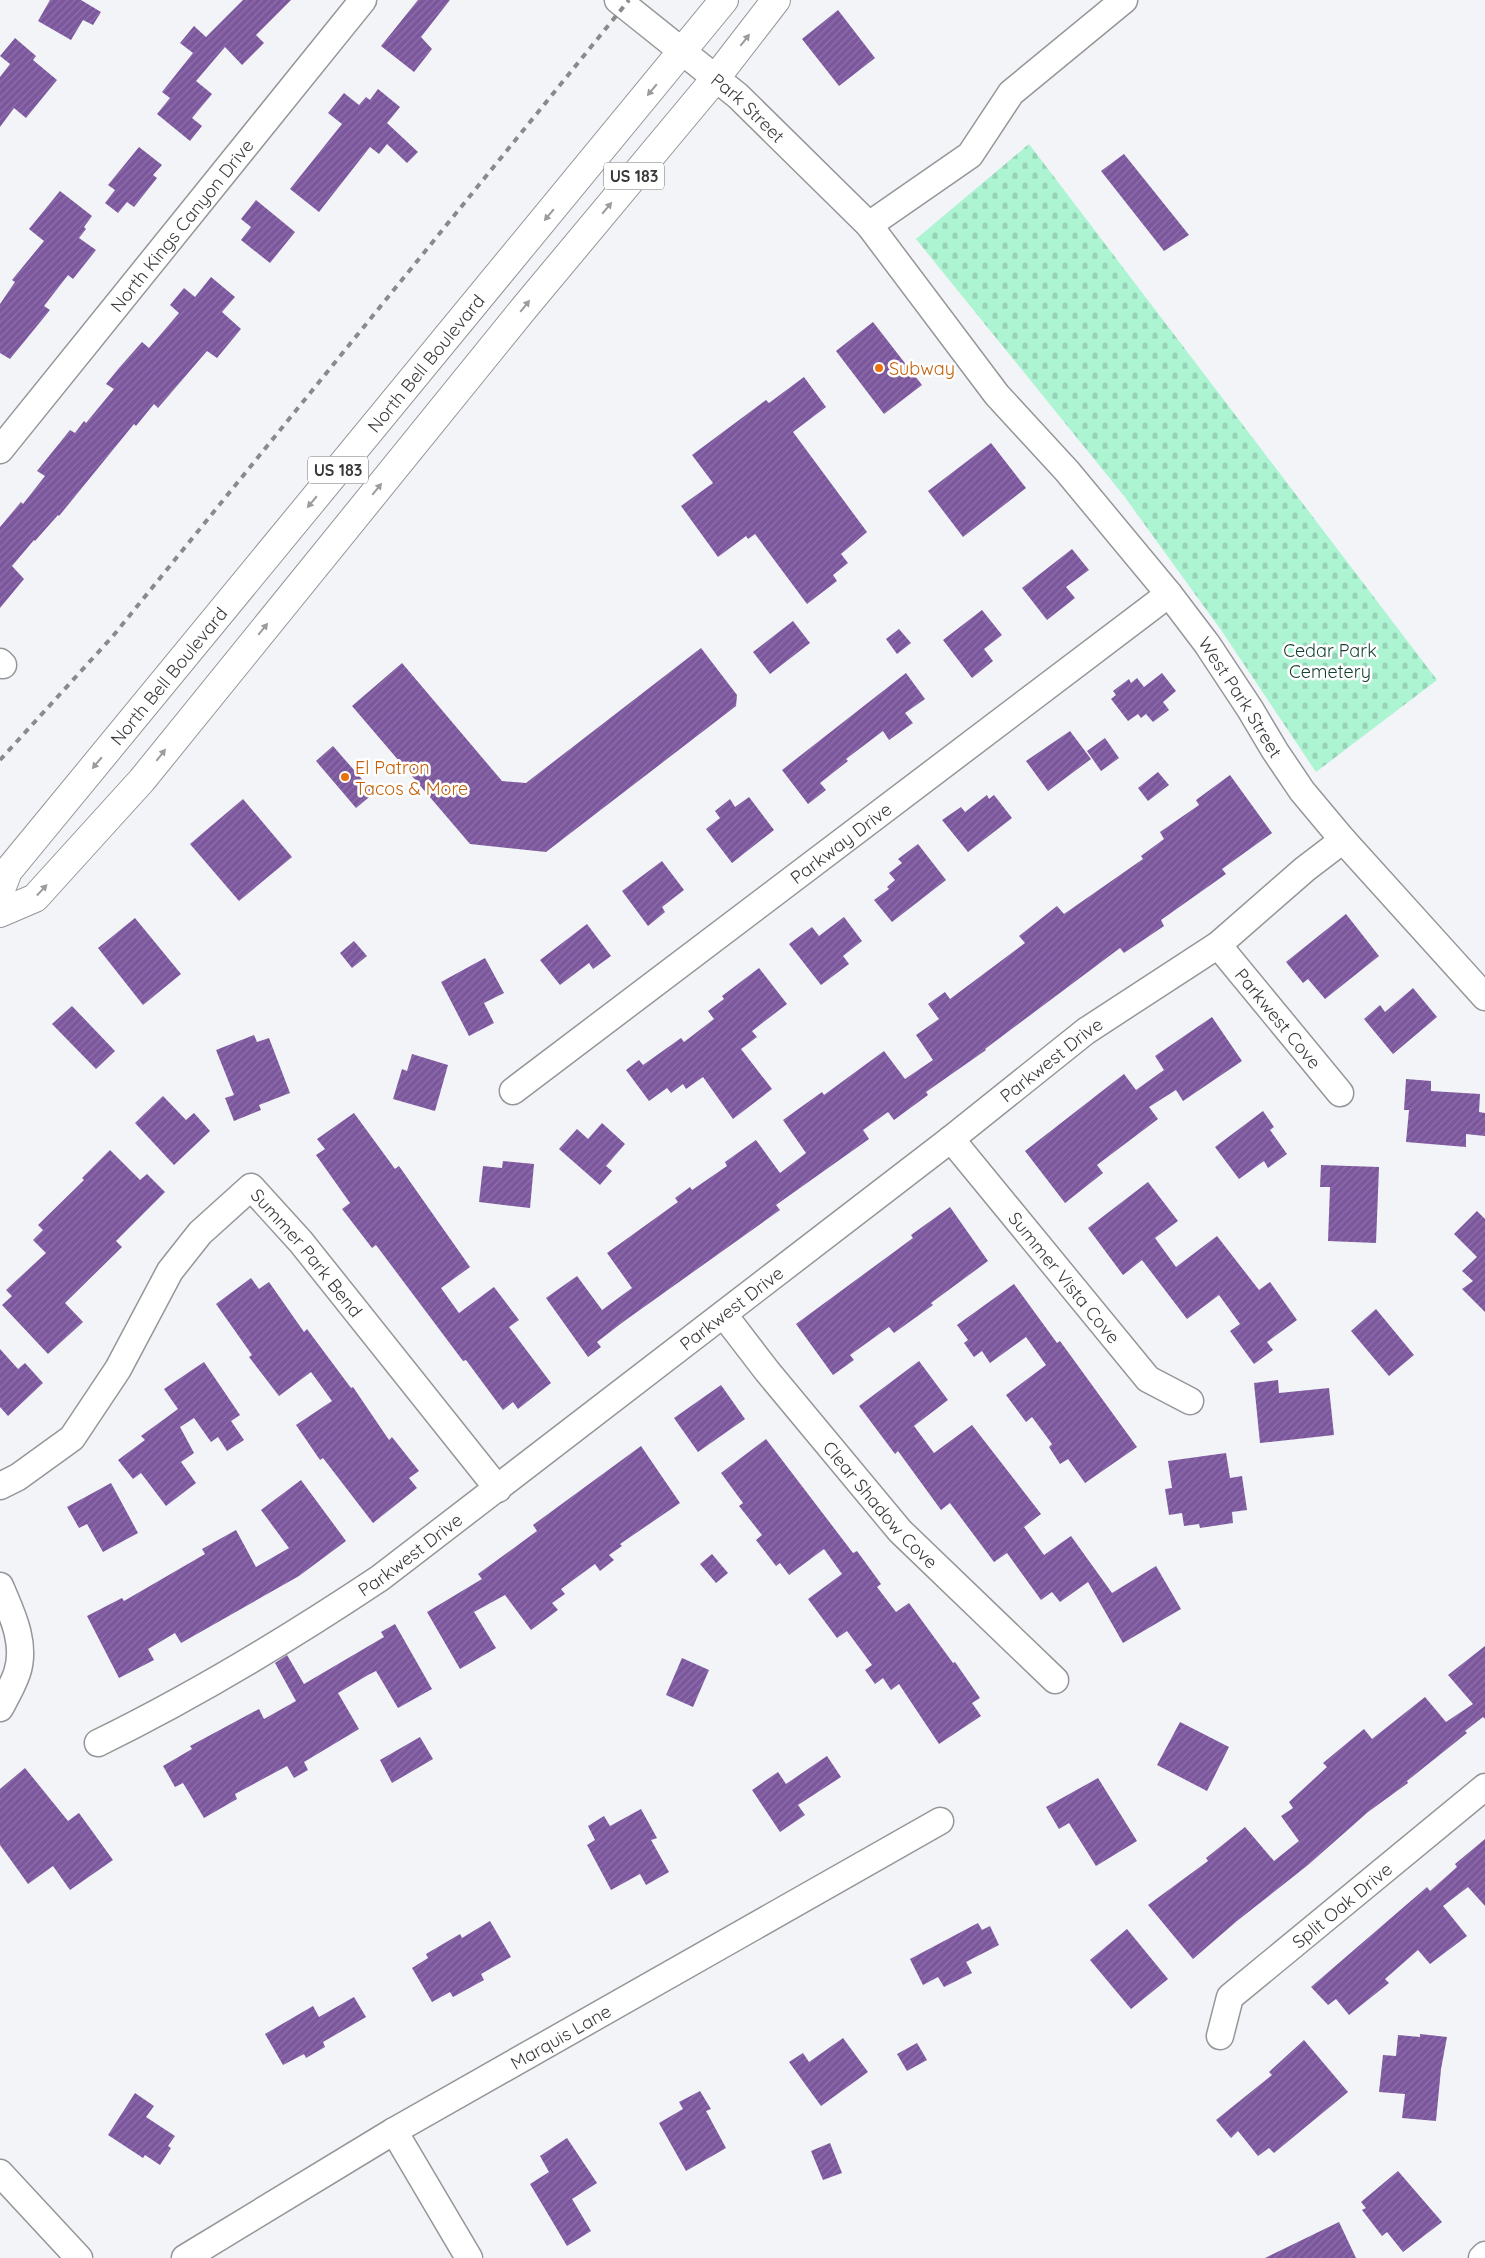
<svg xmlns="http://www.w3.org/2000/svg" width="1485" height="2258" font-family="Quicksand,sans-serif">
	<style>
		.cemetery { fill: url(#cemetery-stones) }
		.building { fill: url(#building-hatch) }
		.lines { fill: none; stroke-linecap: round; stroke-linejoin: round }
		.minor-casing { stroke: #949698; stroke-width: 29 }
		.major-casing { stroke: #949698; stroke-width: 30 }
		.minor { stroke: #fff; stroke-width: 26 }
		.major { stroke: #fff; stroke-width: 28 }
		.rail { stroke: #888a8c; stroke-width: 4; stroke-dasharray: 6 6; stroke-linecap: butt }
		.oneway { fill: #9c9c9c }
		.food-dot { fill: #e8710a; stroke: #fff; stroke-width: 2 }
		.labels { text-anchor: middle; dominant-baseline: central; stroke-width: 5; stroke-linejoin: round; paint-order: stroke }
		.shield { fill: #fff; stroke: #747475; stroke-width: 1 }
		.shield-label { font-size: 16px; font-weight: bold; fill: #38393a }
		.street-label { font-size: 18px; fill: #38393a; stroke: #fff }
		.food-label { font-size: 18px; fill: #c56008; stroke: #fff; text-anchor: start }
		.park-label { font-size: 18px; fill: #123f2e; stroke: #fff }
	</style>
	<defs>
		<pattern id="cemetery-stones" width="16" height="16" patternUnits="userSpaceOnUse" patternTransform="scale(1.25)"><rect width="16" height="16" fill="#adf4d3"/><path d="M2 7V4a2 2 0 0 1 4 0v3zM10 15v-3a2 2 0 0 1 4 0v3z" fill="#96d2b6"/></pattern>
		<pattern id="building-hatch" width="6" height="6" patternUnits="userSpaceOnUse" patternTransform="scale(1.25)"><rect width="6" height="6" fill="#7c579e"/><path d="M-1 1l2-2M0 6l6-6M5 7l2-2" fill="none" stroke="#8e72a8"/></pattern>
	</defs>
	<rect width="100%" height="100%" fill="#f2f4f7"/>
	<path class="cemetery" d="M1029,144l408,536 -121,92 -95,-142 -97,-134 -208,-257z"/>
	<g class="building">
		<path d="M50,0h31l20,12 -8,13 -10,-5 -12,20 -33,-19z"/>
		<path d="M243,0h48l-35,35 8,8 -22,22 -17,-18 -29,34 16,13 -20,24 10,8 -12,15 -33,-27 13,-16 -8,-6 31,-39 -13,-10 14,-17 12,11z"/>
		<path d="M418,0h32l-29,37 11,12 -18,23 -33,-26z"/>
		<path d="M838,10l37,48 -36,28 -37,-47z"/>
		<path d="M15,38l21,18 -3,4 24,20 -31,38 -12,-10 -14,19v-50l10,-13 -10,-8z"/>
		<path d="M378,89l22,18 -13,16 31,29 -11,11 -20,-19 -8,10 -9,-7 -51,65 -29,-23 52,-65 -14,-11 16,-20 15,12 7,-8 4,3z"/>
		<path d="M139,147l23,18 -9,10 4,3 -23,29 -7,-5 -9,11 -13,-10 10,-13 -7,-5z"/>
		<path d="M1124,154l65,81 -25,16 -63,-80z"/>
		<path d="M60,191l32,25 -8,11 2,2 -7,9 17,12 -23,29 -5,-4 -24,31 6,4 -40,49 -10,-6v-49l15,-22 -3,-2 32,-39 -15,-12z"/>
		<path d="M256,200l39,32 -25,31 -29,-23 10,-13 -10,-8z"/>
		<path d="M211,277l24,20 -13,15 19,17 -24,29 -10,-7 -49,57 -4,-4 -18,22 -2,-2 -75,92 -1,-1 -23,26 -1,-1 -22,26 12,13 -24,29v-81l21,-25 2,2 22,-28 -8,-5 33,-41 5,3 9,-12 2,2 28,-34 -8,-5 13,-16 23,-26 7,6 30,-35 -9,-8 14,-17 11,9z"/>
		<path d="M873,322l49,63 -38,29 -48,-63z"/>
		<path d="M804,377l22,30 -33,25 74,100 -26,22 7,9 -15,12 4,6 -30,23 -52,-70 -7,5 -2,-3 -28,21 -37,-51 32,-23 -21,-28 74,-55 3,3z"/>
		<path d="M991,443l35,45 -63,49 -35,-46z"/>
		<path d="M1072,549l17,21 -23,17 9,11 -28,22 -25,-32z"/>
		<path d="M982,610l20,25 -18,14 9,12 -21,17 -29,-38z"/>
		<path d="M793,621l17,22 -40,31 -17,-22z"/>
		<path d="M899,629l12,14 -14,11 -11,-15z"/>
		<path d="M701,648l36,47 -1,11 -190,146 -76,-8 -118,-138 50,-43 100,118 24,2z"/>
		<path d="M906,673l19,26 -20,14 8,10 -24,17 -6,-9 -37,28 2,2 -28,22 6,7 -18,14 -26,-34z"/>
		<path d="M1162,673l14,18 -13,11 6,8 -16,12 -7,-8 -5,4 -3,-4 -10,7 -17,-22 5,-4 -3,-4 16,-12 2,4 6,-5 7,9z"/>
		<path d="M1070,731l21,28 -43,32 -22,-30z"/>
		<path d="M1105,738l14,20 -18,13 -14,-20z"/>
		<path d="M333,746l41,47 -18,15 -40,-47z"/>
		<path d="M1158,772l11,13 -21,16 -10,-13z"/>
		<path d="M1230,775l42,58 -50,36 4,5 -65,46 3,6 -40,27 -4,-5 -135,101 1,1 -60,42 2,3 -34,25 -6,-8 -25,18 6,9 -93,66 4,5 -157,112 -26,20 4,5 -13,10 -42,-59 31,-22 25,34 30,-22 -25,-35 71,-51 -3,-4 15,-11 2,3 35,-24 -2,-4 31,-22 24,33 26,-20 -23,-33 39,-28 2,3 60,-44 21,28 28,-19 -17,-25 23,-16 -11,-15 17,-12 5,7 75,-56 -6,-7 38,-30 7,8 79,-55 -2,-3 23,-17 -4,-7 39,-27 -3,-5z"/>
		<path d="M987,795l2,4 5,-4 18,23 -44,34 -26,-32 19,-13 4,5z"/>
		<path d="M749,797l25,33 -42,33 -26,-34 14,-11 -5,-7 15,-12 5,8z"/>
		<path d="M243,799l49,58 -53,44 -49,-57z"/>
		<path d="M918,844l28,36 -54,42 -18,-22 15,-11 -2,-2 8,-7 -6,-7 13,-10 -4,-4z"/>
		<path d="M662,861l22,29 -22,17 3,5 -17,14 -26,-35z"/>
		<path d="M1346,914l33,42 -54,43 -17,-20 -5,4 -17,-21z"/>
		<path d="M844,917l18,24 -19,15 6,8 -28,21 -32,-41 23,-17 7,9z"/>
		<path d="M135,918l46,56 -38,31 -45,-57z"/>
		<path d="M587,924l24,32 -18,13 -4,-6 -29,22 -20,-25z"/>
		<path d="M354,941l13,15 -15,12 -12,-15z"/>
		<path d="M485,958l19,35 -20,10 10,20 -25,13 -28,-54z"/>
		<path d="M759,968l28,36 -35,27 5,6 -16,12 31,40 -39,30 -30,-42 -17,12 -3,-5 -12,9 -4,-5 -18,13 -23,-31 13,-10 4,5 38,-27 3,4 30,-23 -6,-8 16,-12 -2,-3z"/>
		<path d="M1413,988l24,29 -44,37 -29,-35 16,-14 5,7z"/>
		<path d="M72,1006l43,45 -19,18 -44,-45z"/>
		<path d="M1212,1017l30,44 -59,40 -7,-11 -27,17 9,12 -61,46 6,8 -38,30 -40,-52 99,-77 12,16 28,-20 -9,-14z"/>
		<path d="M254,1035l3,7 12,-4 21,55 -31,12 2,5 -27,11 -9,-23 9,-3 -18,-45z"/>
		<path d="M412,1054l36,11 -13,46 -42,-12 9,-30 5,2z"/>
		<path d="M1406,1079l25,2v10l49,3 -1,18 6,1v23l-19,-2v13l-60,-5 3,-32h-5z"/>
		<path d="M163,1096l23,24 8,-7 16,18 -36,34 -39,-42z"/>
		<path d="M1263,1111l11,16 -4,3 17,24 -19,14 -4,-7 -25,18 -24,-32z"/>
		<path d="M354,1113l41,56 4,-3 71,101 -29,21 18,25 35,-26 25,33 -10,7 42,56 -33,26 -5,-7 -10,8 -37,-50 -3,1 -87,-116 -4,3 -30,-39 8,-6 -34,-48 9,-6 -8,-10z"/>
		<path d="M602,1123l23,21 -19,22 6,5 -12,14 -41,-36 18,-20 11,10z"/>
		<path d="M110,1150l30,30 7,-6 18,18 -49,49 6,6 -57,56 18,19 -35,32 -46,-49 10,-9 -6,-6 40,-37 -13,-13 10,-10 -5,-5 46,-45 -2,-2z"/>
		<path d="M503,1161l31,3 -4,44 -51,-6 4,-36 19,2z"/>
		<path d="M1321,1165l58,2 -3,76 -48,-2 2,-54h-10z"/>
		<path d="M1148,1182l30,39 -23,17 21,29 41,-31 42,54 11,-8 27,38 -30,22 6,8 -19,14 -24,-33 10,-7 -21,-29 -32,24 -45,-59 -19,15 -35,-47z"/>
		<path d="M950,1207l38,54 -57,42 2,2 -39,28 -5,-6 -39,28 4,5 -21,15 -37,-51 117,-86 -2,-3z"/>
		<path d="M1477,1211l8,8v93l-23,-23 11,-8 -11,-10 15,-14 -23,-23z"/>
		<path d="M251,1278l8,11 10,-7 35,50 3,-3 44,59 2,-1 36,53 3,-3 27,34 -10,7 8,10 -44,35 -50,-65 -3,2 -24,-35 36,-24 -21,-29 -32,24 -30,-39 3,-2 -36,-51z"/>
		<path d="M1014,1284l43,59 3,-2 77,106 -52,36 -17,-24 -8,5 -11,-17 3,-3 -20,-27 -6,5 -20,-27 40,-30 -20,-28 -36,26 -8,-12 -8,6 -10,-14 4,-3 -11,-15z"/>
		<path d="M1376,1309l38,46 -25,21 -38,-45z"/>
		<path d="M0,1349l18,20 7,-6 18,20 -35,33 -8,-9z"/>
		<path d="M919,1361l29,39 -34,26 20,27 38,-28 69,89 -17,13 20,28 27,-19 41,57 44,-27 25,43 -58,34 -35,-61 -28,20 -8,-10 -11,8 -34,-47 -13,9 -44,-59 -9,7 -43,-59 -3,3 -36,-48z"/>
		<path d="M204,1362l36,53 -9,6 13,19 -17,11 -9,-14 -7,5 -17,-24 -14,9 14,26 -13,9 15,21 -30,23 -25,-33 -8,6 -15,-19 27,-20 -4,-4 37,-27 -14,-20z"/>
		<path d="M1278,1380l1,13 50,-5 5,47 -74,8 -6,-60z"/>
		<path d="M721,1385l24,34 -47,33 -24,-34z"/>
		<path d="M766,1439l87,114 4,-2 24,33 -4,3 19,25 13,-9 44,60 2,-1 25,36 -8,5 9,13 -42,28 -40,-60 -8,6 -8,-12 -8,6 -10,-14 7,-5 -25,-34 -10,7 -29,-39 34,-25 -18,-25 -35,26 -9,-12 -4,3 -20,-26 6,-5 -23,-29 4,-3 -22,-30z"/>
		<path d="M641,1446l39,57 -60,41 2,2 -13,9 5,5 -14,11 -5,-7 -34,25 4,5 -13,9 6,7 -27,20 -26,-35 -31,17 22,36 -36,21 -33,-57 55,-33 -4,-5 59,-43 -4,-6z"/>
		<path d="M1226,1453l4,25 12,-2 5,34 -15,2 1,11 -33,5 -1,-4 -15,2 -2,-13 -13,2 -4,-26 7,-1 -4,-27z"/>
		<path d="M301,1480l45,61 -47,35 -118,67 -6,-10 -27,16 6,11 -35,18 -32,-62 35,-18 2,3 81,-47 -3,-5 34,-19 20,37 33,-19 -28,-38z"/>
		<path d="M111,1483l27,50 -35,19 -16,-28 -8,4 -12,-21z"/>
		<path d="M712,1554l16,19 -12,10 -16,-19z"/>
		<path d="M395,1624l37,65 -34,19 -22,-37 -8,4 -30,18 21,36 -55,33 4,8 -14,8 -7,-12 -52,28 2,5 -33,19 -21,-35 -8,4 -12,-21 29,-17 -2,-3 69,-37 5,10 32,-18 -21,-38 12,-8 17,29 80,-47 -3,-5z"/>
		<path d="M1485,1646v73l-2,-2 -18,14 2,2 -60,48 1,2 -40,29 -60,53 -71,56 -44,38 -45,-54 60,-44 -2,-3 39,-31 29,34 25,-20 -18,-25 12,-8 -4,-6 38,-35 -4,-4 41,-34 8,10 53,-42 21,25 27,-18 -25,-29z"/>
		<path d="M682,1658l27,12 -16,37 -27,-12z"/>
		<path d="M1180,1722l49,25 -22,44 -50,-26z"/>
		<path d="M420,1737l13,22 -41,24 -12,-23z"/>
		<path d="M827,1756l14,21 -43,28 7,10 -25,17 -28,-42 26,-18 8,12z"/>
		<path d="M25,1768l43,53 11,-8 34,47 -43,30 -17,-24 -25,18 -28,-39v-56z"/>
		<path d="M1098,1778l39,63 -41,25 -27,-43 -10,6 -13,-22z"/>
		<path d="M641,1809l16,29 -6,2 18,32 -23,13 -6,-11 -29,16 -24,-45 8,-5 -7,-14 16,-10 6,10z"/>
		<path d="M1485,1839v67l-17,-19 -25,19 24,30 -37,28 -12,-14 -33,29 4,4 -40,32 -13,-16 -8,6 -17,-18 116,-100 3,4 27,-24 -2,-3z"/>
		<path d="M490,1921l21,36 -30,17 3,6 -31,17 -3,-5 -18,10 -20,-34 16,-10 -2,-4 34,-20 2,4z"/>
		<path d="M978,1923l4,7 8,-4 9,19 -33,17 6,11 -28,14 -6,-10 -15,8 -13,-26z"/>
		<path d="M1127,1929l41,50 -37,30 -41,-49z"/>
		<path d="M354,1997l12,20 -43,25 2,5 -19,11 -2,-4 -21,11 -18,-31 48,-28 6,11z"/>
		<path d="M1420,2034l27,3 -6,32 -5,52 -34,-3 3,-24 -26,-2 4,-37 13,1 2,-21 22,2z"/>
		<path d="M843,2038l25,34 -47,34 -32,-44 14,-9 6,9z"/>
		<path d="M1304,2040l44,52 -74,61 -5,-5 -11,8 -20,-25 -7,7 -15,-18 56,-45 -3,-3z"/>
		<path d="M917,2043l10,17 -20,11 -10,-17z"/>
		<path d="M700,2091l11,18 -5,2 20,37 -40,23 -27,-48 24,-14 -4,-7z"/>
		<path d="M135,2093l19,13 -8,11 29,19 -7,10 3,2 -11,17 -15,-10 -2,3 -35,-23z"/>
		<path d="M567,2138l30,45 -25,16 19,32 -24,15 -37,-62 19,-12 -9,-16z"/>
		<path d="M830,2143l12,30 -19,7 -12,-29z"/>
		<path d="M1398,2171l44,51 -39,30 -16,-20 -5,4 -20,-26 4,-2 -5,-6z"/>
		<path d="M1339,2222l17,36h-91z"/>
	</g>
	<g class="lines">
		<defs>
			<g id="minor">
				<path id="s1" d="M618,0l120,96 131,129 128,170 70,76 102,123 38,50 43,65 25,42 27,40 41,49 142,157"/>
				<path d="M869,225l101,-70 41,-62 113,-93"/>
				<path id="s2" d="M0,450l363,-450"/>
				<path d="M0,662l3,3"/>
				<path id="s3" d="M1218,945l122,148"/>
				<path id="s4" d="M513,1091l656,-497"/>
				<path id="s5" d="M951,1139l197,240 42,22"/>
				<path id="s6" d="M724,1315l43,56 133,160 155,149"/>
				<path id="s7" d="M0,1486l18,-9 54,-39 46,-69 52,-98 30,-38 51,-46 50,55 197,247"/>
				<path d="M0,1586c11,26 27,57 17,87 -4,12 -11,24 -17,35"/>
				<path id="s8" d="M98,1743c98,-48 192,-105 282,-165l571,-439 135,-108 132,-86 87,-76 38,-29"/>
				<path id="s9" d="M1220,2036l10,-39 255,-210"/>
				<path d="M394,2131l75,127"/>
				<path d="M0,2173l79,85"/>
				<path id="s10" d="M185,2258l209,-127 546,-310"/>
				<path d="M1482,2258l3,-3"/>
			</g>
			<g id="major">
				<path id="s11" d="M0,892l8,-21 716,-871"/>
				<path d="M0,913l35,-15 107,-118 383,-473 190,-228 61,-79"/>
			</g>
		</defs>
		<use href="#minor" class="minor-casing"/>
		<use href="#major" class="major-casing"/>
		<use href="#minor" class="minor"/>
		<use href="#major" class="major"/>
		<path class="rail" d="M0,760l113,-124 516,-636"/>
	</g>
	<defs><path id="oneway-solid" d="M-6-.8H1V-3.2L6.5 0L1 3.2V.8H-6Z" transform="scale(1.25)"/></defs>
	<g class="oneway">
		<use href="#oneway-solid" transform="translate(745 40) rotate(-52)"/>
		<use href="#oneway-solid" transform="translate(652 90) rotate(130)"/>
		<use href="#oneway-solid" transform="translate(607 208) rotate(-50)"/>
		<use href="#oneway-solid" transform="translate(549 215) rotate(130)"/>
		<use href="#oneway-solid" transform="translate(525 306) rotate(-51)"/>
		<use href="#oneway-solid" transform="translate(377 489) rotate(-51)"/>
		<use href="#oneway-solid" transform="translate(312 502) rotate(130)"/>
		<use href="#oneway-solid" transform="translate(263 629) rotate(-51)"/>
		<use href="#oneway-solid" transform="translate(161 755) rotate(-52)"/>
		<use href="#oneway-solid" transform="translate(97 763) rotate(130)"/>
		<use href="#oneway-solid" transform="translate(42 890) rotate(-47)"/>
	</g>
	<g class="food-dot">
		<circle cx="879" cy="368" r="5"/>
		<circle cx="345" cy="777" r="5"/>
	</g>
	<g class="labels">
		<g class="shield">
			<rect x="604" y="162.5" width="60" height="27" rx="4"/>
			<rect x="308" y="456.5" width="60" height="27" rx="4"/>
		</g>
		<g class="shield-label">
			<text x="634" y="176">US 183</text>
			<text x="338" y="470">US 183</text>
		</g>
		<g class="street-label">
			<text stroke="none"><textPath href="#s1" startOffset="169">Park Street</textPath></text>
			<text stroke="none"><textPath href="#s2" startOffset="289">North Kings Canyon Drive</textPath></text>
			<text stroke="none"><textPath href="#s11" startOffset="680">North Bell Boulevard</textPath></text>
			<text stroke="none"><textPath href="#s11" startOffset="275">North Bell Boulevard</textPath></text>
			<text stroke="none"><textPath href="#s1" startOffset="939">West Park Street</textPath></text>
			<text stroke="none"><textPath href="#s4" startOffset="411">Parkway Drive</textPath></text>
			<text stroke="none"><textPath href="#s3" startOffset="95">Parkwest Cove</textPath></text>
			<text stroke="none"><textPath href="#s8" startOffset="1175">Parkwest Drive</textPath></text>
			<text stroke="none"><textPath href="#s7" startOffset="484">Summer Park Bend</textPath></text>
			<text stroke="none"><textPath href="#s5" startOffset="179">Summer Vista Cove</textPath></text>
			<text stroke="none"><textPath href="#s8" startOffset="770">Parkwest Drive</textPath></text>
			<text stroke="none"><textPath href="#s6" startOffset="246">Clear Shadow Cove</textPath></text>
			<text stroke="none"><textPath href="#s8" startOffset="365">Parkwest Drive</textPath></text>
			<text stroke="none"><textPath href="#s9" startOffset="185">Split Oak Drive</textPath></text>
			<text stroke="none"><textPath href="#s10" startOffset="436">Marquis Lane</textPath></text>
		</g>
		<g class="food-label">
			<text x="889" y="368">Subway</text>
			<text x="355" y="767">El Patron<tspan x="355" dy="21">Tacos &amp; More</tspan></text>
		</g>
		<g class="park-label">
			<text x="1330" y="650">Cedar Park<tspan x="1330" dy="21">Cemetery</tspan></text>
		</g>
	</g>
</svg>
